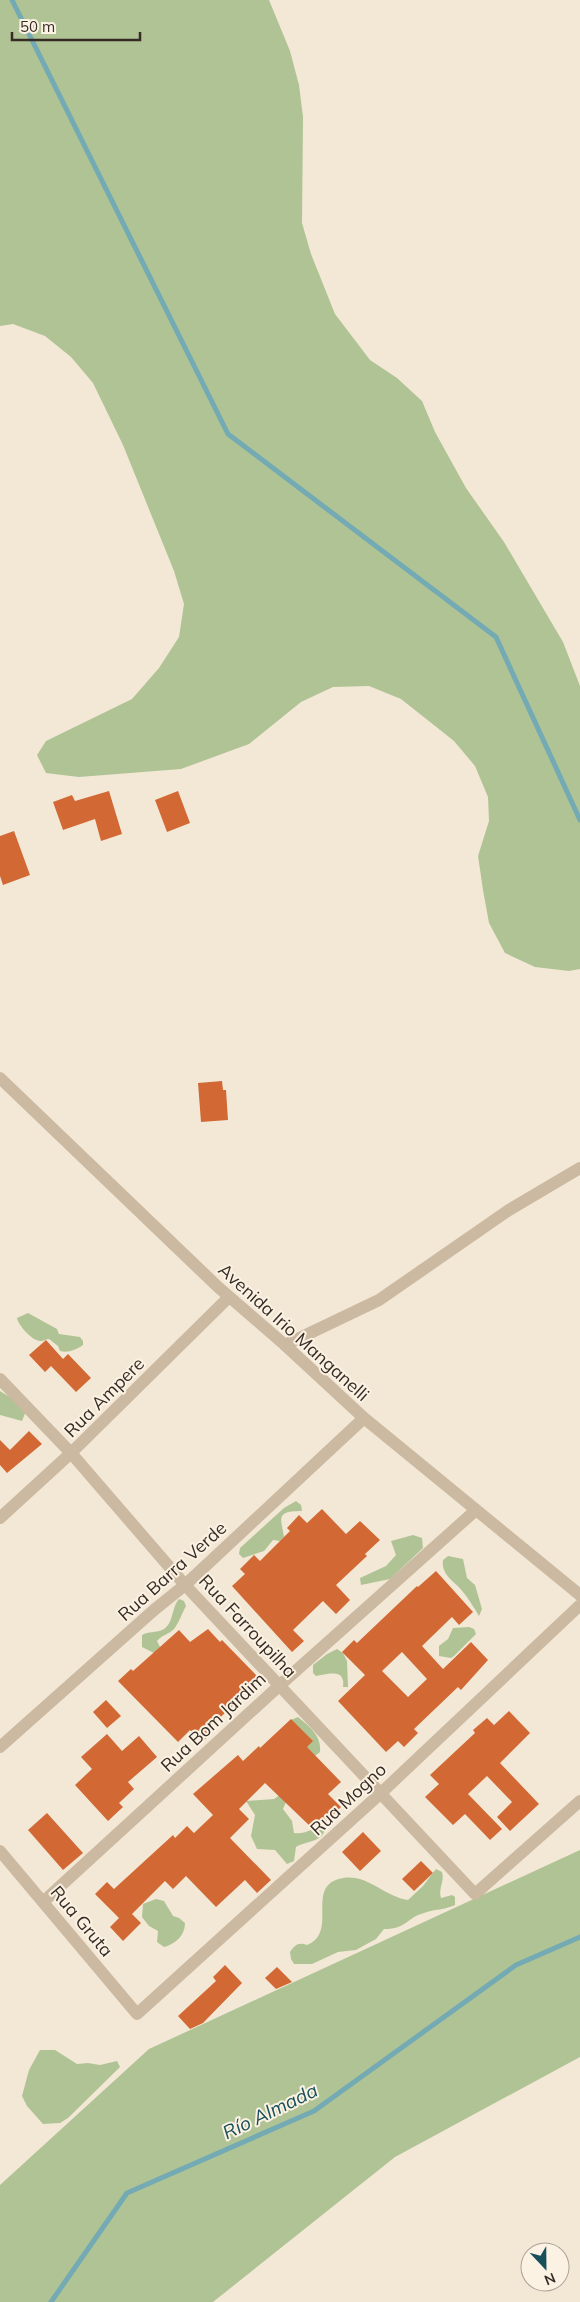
<svg xmlns="http://www.w3.org/2000/svg" width="580" height="2302" font-family="Mulish,sans-serif">
	<style>
		.green { fill: #b0c395 }
		.lines { fill: none; stroke-linecap: round; stroke-linejoin: round }
		.stream { stroke: #73aab3; stroke-width: 5 }
		.building { fill: #d26935; fill-rule: evenodd }
		.minor { stroke: #ccb9a1; stroke-width: 12 }
		.labels { text-anchor: middle; dominant-baseline: central; stroke-width: 4; stroke-linejoin: round; paint-order: stroke }
		.street-label { font-size: 18px; fill: #362c25; stroke: #fbf2e3 }
		.water-label { font-size: 19px; font-style: italic; fill: #17505b; stroke: #fbf2e3 }
	</style>
	<rect width="100%" height="100%" fill="#f3e8d6"/>
	<g class="green">
		<path d="M0,0h269l21,51 9,34 4,32 -1,106 9,31 24,60 35,46 27,18 25,23 13,31 31,56 38,54 59,100 17,44v283l-11,2 -34,-4 -30,-14 -16,-30 -6,-33 -5,-34 11,-35 -1,-24 -13,-31 -21,-25 -53,-42 -32,-13 -36,1 -32,15 -52,42 -68,25 -102,8 -33,-4 -9,-18 9,-14 86,-42 27,-31 20,-31 5,-33 -10,-33 -51,-126 -30,-62 -22,-26 -26,-21 -32,-12 -13,2z"/>
		<path d="M28,1313l29,16 2,5 21,3 3,4v4c-7,5 -15,8 -23,6l-2,-5 -9,-7c-3,0 -5,2 -8,2 -8,1 -23,-16 -24,-23z"/>
		<path d="M0,1391c9,6 20,11 26,20l-4,10 -22,-6z"/>
		<path d="M296,1501l5,4 1,6c-27,0 -21,7 -18,26l-4,4 -7,-1 -9,11 -21,7 -4,-4 1,-6 44,-40z"/>
		<path d="M413,1535l9,3 1,10 -33,31 -29,6 -1,-7 26,-12 10,-11 -5,-14z"/>
		<path d="M448,1556l15,3 4,19 8,7 7,24 -3,7c-5,-8 -10,-17 -16,-24 -8,-11 -22,-16 -20,-32z"/>
		<path d="M179,1599l5,2 2,5c-4,7 -7,17 -12,23 -6,6 -11,5 -17,12l4,8 -5,5 -14,-7v-12c7,-4 13,-2 20,-5 12,-5 9,-22 17,-31z"/>
		<path d="M469,1627l5,2 2,5 -22,22 -3,2 -12,-2v-10l9,-7 5,-11z"/>
		<path d="M337,1649l6,4 4,8 1,26h-5c0,-3 1,-6 -1,-9 -3,-8 -19,-3 -26,-2l-3,-3v-8l14,-11z"/>
		<path d="M298,1717c11,9 24,19 22,35l-9,7 -20,-39z"/>
		<path d="M287,1790v9l-4,10 9,12 2,12c12,2 21,-7 31,-7 0,17 -18,14 -29,21l-2,14 -7,3 -12,-14 -18,-1 -6,-13 4,-21 -9,-14 28,-2z"/>
		<path d="M580,1850v207l-185,100 -182,145h-213v-117l149,-136z"/>
		<path d="M436,1869l6,3c3,9 -4,16 -1,26l11,-3 3,2v8c-10,5 -21,4 -31,8 -18,5 -17,16 -40,16l-8,10 -20,11 -18,2 -26,12h-18l-3,-5 -1,-7c5,-7 8,-10 17,-7 33,-13 -4,-60 36,-67 25,-4 42,19 65,22l15,-14z"/>
		<path d="M156,1899l8,2 9,15 6,2 6,5c0,13 -10,21 -21,24l-7,-5 1,-11 -9,-5 -7,-9 1,-13z"/>
		<path d="M40,2050h15l22,14 11,-1 12,2 17,-4 3,6 -52,51 -8,5 -17,1 -16,-18 -5,-10 7,-26z"/>
	</g>
	<g class="lines">
		<g class="stream">
			<path d="M12,0l216,434 268,203 84,183"/>
			<path d="M51,2302l76,-109 187,-82 202,-146 64,-28"/>
		</g>
	</g>
	<g class="building">
		<path d="M109,791l13,43 -21,7 -6,-22 -32,11 -10,-28 19,-7 3,6z"/>
		<path d="M178,791l12,32 -23,9 -12,-32z"/>
		<path d="M14,831l16,44 -27,10 -3,-9v-40z"/>
		<path d="M222,1081l1,9h3l2,30 -27,2 -3,-39z"/>
		<path d="M46,1340l17,19 5,-5 23,24 -15,14 -25,-26 -6,6 -16,-17z"/>
		<path d="M29,1431l13,13 -35,29 -7,-8v-25l10,10z"/>
		<path d="M322,1509l24,25 14,-13 20,19 -15,14 2,2 -31,29 14,15 -14,14 -13,-13 -30,29 11,11 -12,11 -60,-66 13,-12 -5,-5 14,-14 6,6 30,-30 -3,-3 12,-13 8,8z"/>
		<path d="M436,1571l37,41 -14,13 -7,-8 -30,29 21,23 28,-27 17,18 -27,30 -3,-3 -44,42 4,4 -14,14 -6,-6 -12,11 -48,-51 27,-26 -23,-23 12,-12 3,3 60,-57 1,1zM402,1652l25,27 -19,18 -26,-26z"/>
		<path d="M208,1629l12,13 2,-2 36,37 -19,18 3,2 -31,29 4,4 -13,12 -12,-12 -12,12 -60,-61 13,-12 2,2 46,-41 11,12z"/>
		<path d="M106,1700l15,16 -14,12 -14,-16z"/>
		<path d="M509,1711l21,22 -30,30 39,41 -29,27 -13,-14 15,-15 -25,-26 -19,18 34,35 -12,11 -25,-26 -12,11 -28,-28 14,-13 -9,-9 45,-42 -2,-3 14,-12 7,7z"/>
		<path d="M291,1719l22,22 -6,6 34,35 -13,12 13,13 -14,14 -4,-4 -11,11 -47,-45 -26,26 10,10 -19,19 41,42 -14,13 -12,-13 -29,27 -30,-31 -13,13 -8,-8 -33,33 9,9 -18,18 -13,-14 9,-9 -24,-24 12,-12 7,7 59,-54 2,3 12,-12 7,7 19,-18 -20,-21 45,-39 5,6 16,-15 1,2z"/>
		<path d="M107,1734l15,17 17,-15 18,21 -29,25 6,7 -15,14 4,4 -15,14 -33,-36 17,-16 -11,-12z"/>
		<path d="M47,1813l36,40 -20,17 -35,-40z"/>
		<path d="M363,1832l18,19 -21,20 -18,-19z"/>
		<path d="M421,1861l12,12 -19,18 -12,-12z"/>
		<path d="M225,1965l17,18 -39,40 -13,6 -12,-13 38,-35 -3,-4z"/>
		<path d="M277,1967l15,15 -16,7 -11,-11z"/>
	</g>
	<g class="lines">
		<g class="minor">
			<path d="M0,1078l218,209 67,58 79,73 216,177"/>
			<path d="M285,1345l94,-45 130,-90 71,-42"/>
			<path d="M0,1379l71,74 114,132 290,309 105,-93"/>
			<path d="M0,1518l71,-65 158,-156"/>
			<path d="M0,1747l154,-137 31,-25 179,-167"/>
			<path d="M0,1851l137,163 244,-221 199,-188"/>
			<path d="M43,1902l237,-217 196,-175"/>
		</g>
	</g>
	<g class="labels">
		<g class="street-label">
			<text transform="translate(294 1332) rotate(42)">Avenida Irio Manganelli</text>
			<text transform="translate(104 1397) rotate(-45)">Rua Ampere</text>
			<text transform="translate(172 1571) rotate(-42)">Rua Barra Verde</text>
			<text transform="translate(248 1626) rotate(47)">Rua Farroupilha</text>
			<text transform="translate(213 1722) rotate(-43)">Rua Bom Jardim</text>
			<text transform="translate(348 1799) rotate(-43)">Rua Mogno</text>
			<text transform="translate(82 1921) rotate(50)">Rua Gruta</text>
		</g>
		<g class="water-label">
			<text transform="translate(270 2111) rotate(-26)">Río Almada</text>
		</g>
	</g>
	<g transform="translate(545 2267) rotate(158)"><circle r="24" fill="#fbf2e3" stroke="#aca397"/>
	<path d="M0-4L9 19L0 12L-9 19Z" fill="#17505b"/>
	<text y="-8" font-size="14" font-weight="bold" text-anchor="middle" fill="#362c25">N</text>
	</g>
	<path d="M12 32v8h128v-8" fill="none" stroke="#362c25" stroke-width="2.5"/>
	<text x="20" y="32" font-size="15" fill="#362c25" stroke="#fbf2e3" stroke-width="4" paint-order="stroke">50 m</text>
</svg>
